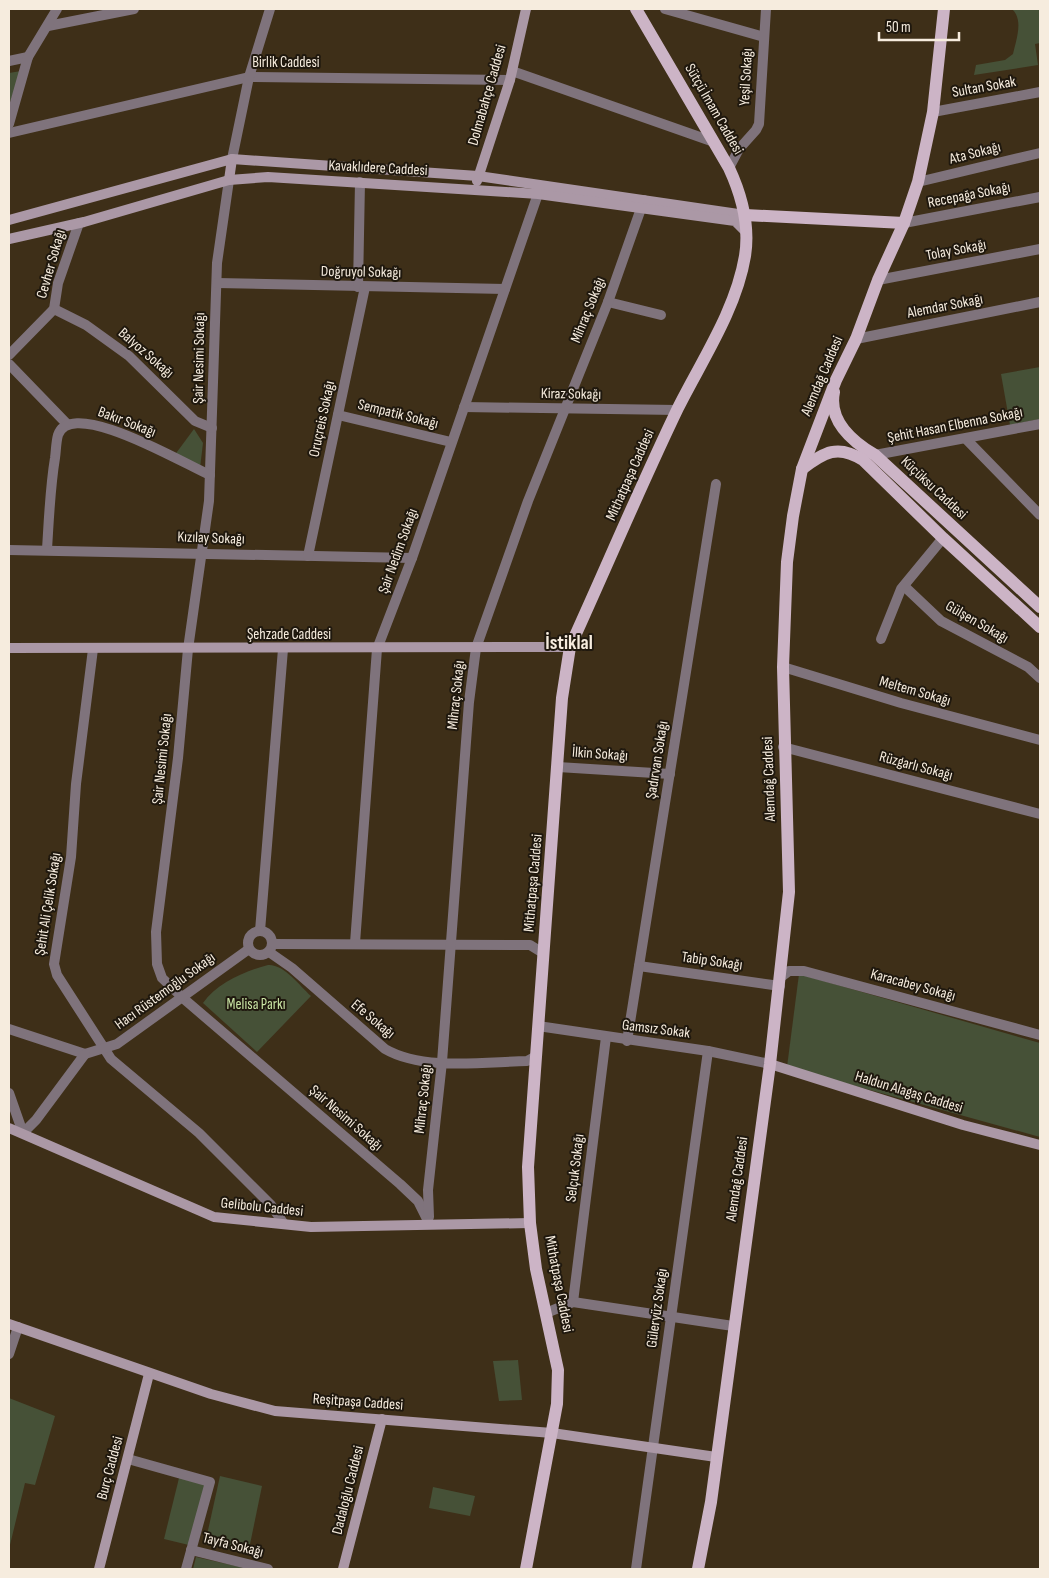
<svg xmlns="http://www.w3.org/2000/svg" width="1049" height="1578" font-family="'Sofia Sans Condensed',sans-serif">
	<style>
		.green { fill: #465137 }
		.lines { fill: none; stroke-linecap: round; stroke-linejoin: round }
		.street { stroke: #7f737c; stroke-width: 10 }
		.secondary { stroke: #ab98a6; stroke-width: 10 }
		.primary { stroke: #ccb4c6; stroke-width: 12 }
		.labels { text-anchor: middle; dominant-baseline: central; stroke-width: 4; stroke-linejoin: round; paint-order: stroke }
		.street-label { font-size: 15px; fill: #f6ecde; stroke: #1f180e }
		.park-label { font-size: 15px; fill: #cae5a5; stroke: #1f180e }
		.district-label { font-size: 20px; font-weight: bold; fill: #f6ecde; stroke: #1f180e }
	</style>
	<rect width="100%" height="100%" fill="#3e2f18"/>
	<g class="green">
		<path d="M1012,9h28v34l-5,1 3,21 -64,10 2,-10 29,-5 8,-6c3,-14 11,-34 -1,-45z"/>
		<path d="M21,71l-12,34v-32z"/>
		<path d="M1040,367v52l-30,6 -9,-51z"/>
		<path d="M194,429l9,14 -3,25 -26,-12z"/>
		<path d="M268,965c16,-1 31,20 43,31l-54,56 -54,-49c14,-20 42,-32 65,-38z"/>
		<path d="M799,974l241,69v94l-253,-70z"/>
		<path d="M518,1360l4,40 -23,1 -6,-40z"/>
		<path d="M9,1398l46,18 -20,69 -10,-2 -16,66z"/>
		<path d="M180,1474l29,11 -16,61 -29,-7z"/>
		<path d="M220,1476l42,10 -14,68 -43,-10z"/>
		<path d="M433,1487l42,9 -5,20 -41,-8z"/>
		<path d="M196,1557l53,12h-56z"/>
	</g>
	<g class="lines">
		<g class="street">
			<path d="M665,9l99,28"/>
			<path d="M48,26l86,-17"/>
			<path d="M9,61l19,-4"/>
			<path d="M512,71l202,71"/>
			<path d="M933,112l107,-20"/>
			<path d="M9,124l19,-67 29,-48"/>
			<path d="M9,133l240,-56 261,3"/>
			<path d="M232,159l17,-82 21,-68"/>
			<path d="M729,168l10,-19 17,-19 3,-6 7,-115"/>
			<path d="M229,180l-12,83 -8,238 -21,148 -10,109 -22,174 1,32 5,14 22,21 216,185 18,17 11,22"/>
			<path d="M918,182l122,-29"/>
			<path d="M904,223l136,-26"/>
			<path d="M878,280l162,-31"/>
			<path d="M217,283l288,6"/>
			<path d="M358,287l2,-105"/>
			<path d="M608,302l53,13"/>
			<path d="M54,309l32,16 43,31 66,65 17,7"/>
			<path d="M856,339l184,-37"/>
			<path d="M9,355l45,-46 4,-26 21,-60"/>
			<path d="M9,364l58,60"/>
			<path d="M464,407l213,3"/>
			<path d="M338,415l113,27"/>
			<path d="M966,439l74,76"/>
			<path d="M875,455l165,-31"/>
			<path d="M47,549c2,-30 3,-61 8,-91 1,-7 1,-16 3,-23 13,-39 128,30 152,40"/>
			<path d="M9,550l403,8"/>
			<path d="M308,556l57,-269"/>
			<path d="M904,586l37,35 87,46 12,11"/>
			<path d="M881,639l20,-50 42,-51"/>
			<path d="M93,649l-17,135 -5,73 -17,107 3,11 54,84 88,74 72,72 13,19"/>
			<path d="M783,667l118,36 139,37"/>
			<path d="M783,747l257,67"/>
			<path d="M558,767l112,7"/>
			<circle cx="260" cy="943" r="12"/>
			<path d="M260,931l23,-282"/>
			<path d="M355,943l22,-294 35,-91 128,-370"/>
			<path d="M272,944l258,1 13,8"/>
			<path d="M269,952l23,16 93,81c38,22 98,13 142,12l9,-5"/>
			<path d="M639,966l141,20"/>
			<path d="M781,977l8,-6h15l236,64"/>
			<path d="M538,1026l170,25 62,13"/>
			<path d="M9,1029l76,25 32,-10 132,-95"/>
			<path d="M627,1041l89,-557"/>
			<path d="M9,1093l14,40 13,-13 49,-66"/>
			<path d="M429,1217l-1,-27 14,-128 27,-360 7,-54 52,-147 80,-199 36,-102"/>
			<path d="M573,1302l33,-265"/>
			<path d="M546,1313l27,-11 160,24"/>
			<path d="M9,1354l9,-27"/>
			<path d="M128,1459l82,23 -24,87"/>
			<path d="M191,1550l77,19"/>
			<path d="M636,1569l72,-518"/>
		</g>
		<g class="secondary">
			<path d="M229,180l3,-21"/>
			<path d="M477,181l33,-101 16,-71"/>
			<path d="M9,220l223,-61 246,17 267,39"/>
			<path d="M9,239l75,-17 145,-42 39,-3 270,17 197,27 11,11"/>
			<path d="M9,648l561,-1"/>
			<path d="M770,1064l193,61 77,20"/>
			<path d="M9,1128l205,89 97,10 219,-4"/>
			<path d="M9,1324l202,70 64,17 277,22 164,24"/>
			<path d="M99,1569l50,-195"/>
			<path d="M343,1569l39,-150"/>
		</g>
		<g class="primary">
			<path d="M745,215l159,8"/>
			<path d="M834,392c-6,29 19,50 41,63l165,152"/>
			<path d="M802,469c22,-17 36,-25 61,-9l80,78 97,89"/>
			<path d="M526,1569l31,-165 1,-34 -22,-101 -6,-46 -2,-56 34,-469 8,-51c36,-79 70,-160 108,-239 24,-48 58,-98 67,-152 5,-31 -3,-60 -16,-88l-93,-159"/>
			<path d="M698,1569l13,-67 59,-438 19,-172 -6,-225 4,-105 6,-46 9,-47 34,-89 20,-41 22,-59 26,-57 14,-41 15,-70 11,-103"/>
		</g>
	</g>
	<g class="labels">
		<g class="street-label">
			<text x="286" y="62">Birlik Caddesi</text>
			<text transform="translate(746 77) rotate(-87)">Yeşil Sokağı</text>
			<text transform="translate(984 87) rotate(-10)">Sultan Sokak</text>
			<text transform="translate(487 95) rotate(-74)">Dolmabahçe Caddesi</text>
			<text transform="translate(714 109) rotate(60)">Sütçü İmam Caddesi</text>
			<text transform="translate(975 153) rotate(-14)">Ata Sokağı</text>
			<text transform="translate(378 168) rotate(3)">Kavaklıdere Caddesi</text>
			<text transform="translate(969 195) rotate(-11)">Recepağa Sokağı</text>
			<text transform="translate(956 250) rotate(-11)">Tolay Sokağı</text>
			<text transform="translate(51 264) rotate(-74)">Cevher Sokağı</text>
			<text transform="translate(361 272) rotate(1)">Doğruyol Sokağı</text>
			<text transform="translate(945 306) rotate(-11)">Alemdar Sokağı</text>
			<text transform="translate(588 310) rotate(-68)">Mihraç Sokağı</text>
			<text transform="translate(146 353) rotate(41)">Balyoz Sokağı</text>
			<text transform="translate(199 358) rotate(-89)">Şair Nesimi Sokağı</text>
			<text transform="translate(822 376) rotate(-67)">Alemdağ Caddesi</text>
			<text transform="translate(571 394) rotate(1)">Kiraz Sokağı</text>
			<text transform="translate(398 414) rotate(14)">Sempatik Sokağı</text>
			<text transform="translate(322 419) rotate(-78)">Oruçreis Sokağı</text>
			<text transform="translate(127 422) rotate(21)">Bakır Sokağı</text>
			<text transform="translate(955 425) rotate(-11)">Şehit Hasan Elbenna Sokağı</text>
			<text transform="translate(630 475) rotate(-66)">Mithatpaşa Caddesi</text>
			<text transform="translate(934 488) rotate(43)">Küçüksu Caddesi</text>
			<text transform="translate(211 538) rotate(2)">Kızılay Sokağı</text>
			<text transform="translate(398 551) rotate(-70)">Şair Nedim Sokağı</text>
			<text transform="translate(977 622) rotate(30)">Gülşen Sokağı</text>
			<text x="289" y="634">Şehzade Caddesi</text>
			<text transform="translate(915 691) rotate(16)">Meltem Sokağı</text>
			<text transform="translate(456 695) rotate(-84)">Mihraç Sokağı</text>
			<text transform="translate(600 754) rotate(4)">İlkin Sokağı</text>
			<text transform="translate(162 759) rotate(-84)">Şair Nesimi Sokağı</text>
			<text transform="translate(657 760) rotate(-81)">Şadırvan Sokağı</text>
			<text transform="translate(916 766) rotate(15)">Rüzgarlı Sokağı</text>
			<text transform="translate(769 779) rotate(-92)">Alemdağ Caddesi</text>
			<text transform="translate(533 883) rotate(-85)">Mithatpaşa Caddesi</text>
			<text transform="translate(48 904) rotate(-81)">Şehit Ali Çelik Sokağı</text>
			<text transform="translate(712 961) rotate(8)">Tabip Sokağı</text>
			<text transform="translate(913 985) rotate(15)">Karacabey Sokağı</text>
			<text transform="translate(165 991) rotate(-36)">Hacı Rüstemoğlu Sokağı</text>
			<text transform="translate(373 1019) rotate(40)">Efe Sokağı</text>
			<text transform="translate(656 1029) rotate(7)">Gamsız Sokak</text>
			<text transform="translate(909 1092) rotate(17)">Haldun Alagaş Caddesi</text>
			<text transform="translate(423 1099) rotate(-84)">Mihraç Sokağı</text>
			<text transform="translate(346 1118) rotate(41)">Şair Nesimi Sokağı</text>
			<text transform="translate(575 1168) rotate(-83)">Selçuk Sokağı</text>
			<text transform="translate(737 1179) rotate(-82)">Alemdağ Caddesi</text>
			<text transform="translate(262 1207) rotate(6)">Gelibolu Caddesi</text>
			<text transform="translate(559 1284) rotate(79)">Mithatpaşa Caddesi</text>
			<text transform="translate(657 1308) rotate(-82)">Güleryüz Sokağı</text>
			<text transform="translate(358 1402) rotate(4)">Reşitpaşa Caddesi</text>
			<text transform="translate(110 1468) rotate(-75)">Burç Caddesi</text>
			<text transform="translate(348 1490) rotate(-76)">Dadaloğlu Caddesi</text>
			<text transform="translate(233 1545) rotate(14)">Tayfa Sokağı</text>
		</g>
		<g class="park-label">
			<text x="256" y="1004">Melisa Parkı</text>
		</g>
		<g class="district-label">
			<text x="569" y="643">İstiklal</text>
		</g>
	</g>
	<rect width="1049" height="1578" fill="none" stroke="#f6ecde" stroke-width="20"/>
	<path d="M879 32v8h80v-8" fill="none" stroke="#f6ecde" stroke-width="2.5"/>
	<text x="886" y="32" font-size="15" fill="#f6ecde" stroke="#1f180e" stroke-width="4" paint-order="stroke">50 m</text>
</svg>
